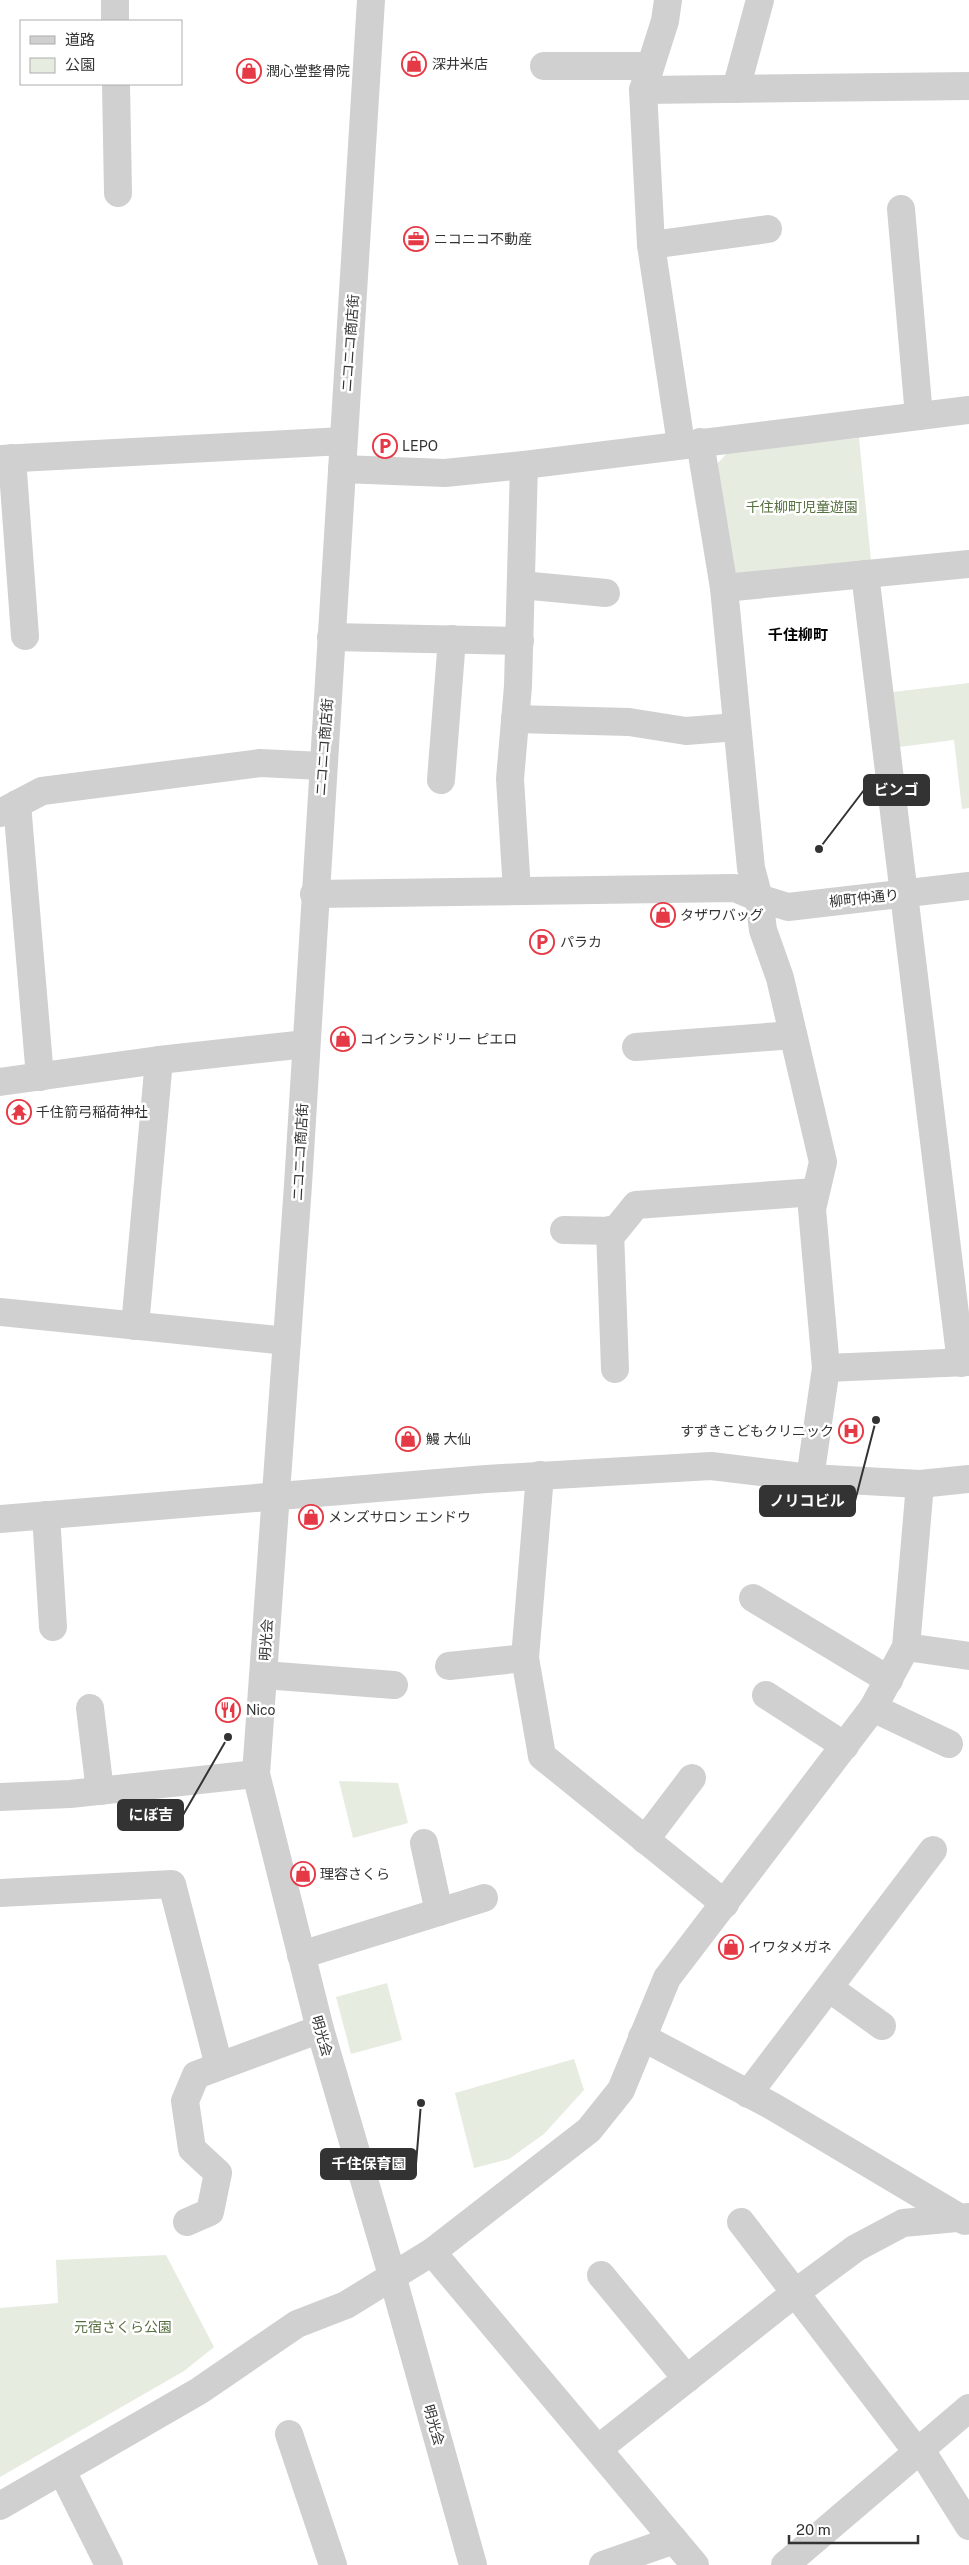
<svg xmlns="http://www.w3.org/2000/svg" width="969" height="2565" font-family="'Public Sans','Noto Sans JP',sans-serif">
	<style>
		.green { fill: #e6ecdf }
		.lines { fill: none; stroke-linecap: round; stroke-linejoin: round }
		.minor { stroke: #d0d0d0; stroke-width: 28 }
		.labels { text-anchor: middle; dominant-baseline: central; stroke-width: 5; stroke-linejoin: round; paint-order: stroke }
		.poi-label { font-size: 14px; fill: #333; stroke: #fff; text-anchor: start }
		.street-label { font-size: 14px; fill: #333; stroke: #fff }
		.park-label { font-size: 14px; fill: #56703f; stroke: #fff }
		.neighbourhood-label { font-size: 15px; font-weight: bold; fill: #000; stroke: #fff }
		.leader { fill: none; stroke: #333; stroke-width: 2 }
		.callout-dot { fill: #333; stroke: #fff; stroke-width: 2 }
		.callout { fill: #333; stroke: #333; stroke-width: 2 }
		.callout-label { font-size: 15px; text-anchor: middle; font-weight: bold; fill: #fff }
	</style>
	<rect width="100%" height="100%" fill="#fff"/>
	<g class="green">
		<path d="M859,438l12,123 -138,15 -16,-112 11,-12z"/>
		<path d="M969,683v125l-7,1 -8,-69 -55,7 -6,-55z"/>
		<path d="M339,1781l59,2 10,40 -55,15z"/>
		<path d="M387,1983l15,57 -51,14 -15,-57z"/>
		<path d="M574,2059l10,31 -40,44 -35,25 -35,9 -19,-75z"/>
		<path d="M166,2255l48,92 -30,24 -184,106v-169l58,-5 -2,-43z"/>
	</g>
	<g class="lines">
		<g class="minor">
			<path d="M115,0v21"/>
			<path d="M371,0l-73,1185 -42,589 64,255 72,246 81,290"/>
			<path d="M668,0l-3,21 -22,69 8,155 30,199"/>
			<path d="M544,66h106"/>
			<path d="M116,84l2,109"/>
			<path d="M736,89l24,-89"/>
			<path d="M643,90l326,-4"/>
			<path d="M901,209l18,207"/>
			<path d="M651,245l117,-16"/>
			<path d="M700,442l24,146 27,280 8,30 4,32 17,48 43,184 -11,47 14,159 -16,110"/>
			<path d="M12,458l13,178"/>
			<path d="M0,459l343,-18"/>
			<path d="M342,469l103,4 79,-8 445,-55"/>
			<path d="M865,574l96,789"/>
			<path d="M521,585l85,8"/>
			<path d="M724,588l245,-24"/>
			<path d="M331,637l189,4"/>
			<path d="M515,719l114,3 57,9 51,-4"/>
			<path d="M441,780l11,-141"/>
			<path d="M17,804l23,273"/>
			<path d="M0,813l42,-22 218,-28 62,3"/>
			<path d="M517,891l-7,-112 8,-93 6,-221"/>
			<path d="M314,894l421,-6 24,10 29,9 181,-21"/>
			<path d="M636,1047l157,-12"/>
			<path d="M0,1082l159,-22 147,-16"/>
			<path d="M564,1230l51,1 21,-26 179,-13"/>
			<path d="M610,1230l5,139"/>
			<path d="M0,1312l287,29"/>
			<path d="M135,1326l24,-266"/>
			<path d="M826,1368l143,-6"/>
			<path d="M540,1475l-15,183 17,98 183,148"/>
			<path d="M46,1515l7,112"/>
			<path d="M0,1519l486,-40 225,-13 99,12 110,6 49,-5"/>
			<path d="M753,1598l136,82"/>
			<path d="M906,1647l63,9"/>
			<path d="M449,1666l76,-8"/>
			<path d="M264,1675l130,10"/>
			<path d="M766,1695l79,51"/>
			<path d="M90,1708l10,83"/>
			<path d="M873,1708l76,36"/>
			<path d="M0,1797l70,-3 186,-20"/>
			<path d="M645,1840l47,-62"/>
			<path d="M424,1843l15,69"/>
			<path d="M0,1893l172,-9 47,182"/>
			<path d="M301,1955l183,-57"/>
			<path d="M829,1988l53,38"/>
			<path d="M642,2037l130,69 193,115"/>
			<path d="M748,2094l185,-244"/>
			<path d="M187,2222l23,-10 8,-39 -26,-24 -7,-48 11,-26 124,-46"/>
			<path d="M741,2222l167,218 18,18 43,68"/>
			<path d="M432,2252l157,-122 32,-40 46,-112 206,-270 33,-61 14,-163"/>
			<path d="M601,2275l86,104"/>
			<path d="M289,2434l44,131"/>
			<path d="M598,2449l197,-156 61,-45 47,-25 66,-6"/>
			<path d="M62,2471l47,94"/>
			<path d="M0,2506l199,-115 98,-67 49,-19 86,-53 263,313"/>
			<path d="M603,2565l71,-25"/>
			<path d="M785,2565l184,-157"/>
		</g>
	</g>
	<defs>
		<symbol id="shop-ring" viewBox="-11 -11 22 22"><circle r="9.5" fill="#fff" stroke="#e63946" stroke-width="1.5"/><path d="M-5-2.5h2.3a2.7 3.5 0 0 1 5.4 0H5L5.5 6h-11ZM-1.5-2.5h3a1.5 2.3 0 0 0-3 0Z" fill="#e63946"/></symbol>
		<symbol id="office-ring" viewBox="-11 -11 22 22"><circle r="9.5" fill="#fff" stroke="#e63946" stroke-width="1.5"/><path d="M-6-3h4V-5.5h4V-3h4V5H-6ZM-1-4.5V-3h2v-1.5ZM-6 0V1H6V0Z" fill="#e63946"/></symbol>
		<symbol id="parking-ring" viewBox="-11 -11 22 22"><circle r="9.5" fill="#fff" stroke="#e63946" stroke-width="1.5"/><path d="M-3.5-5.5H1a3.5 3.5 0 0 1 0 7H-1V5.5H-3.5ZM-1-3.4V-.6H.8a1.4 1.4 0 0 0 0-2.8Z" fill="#e63946"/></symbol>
		<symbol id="temple-ring" viewBox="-11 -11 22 22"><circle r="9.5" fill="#fff" stroke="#e63946" stroke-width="1.5"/><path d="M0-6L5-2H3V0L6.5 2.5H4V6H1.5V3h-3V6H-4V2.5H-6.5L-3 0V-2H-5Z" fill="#e63946"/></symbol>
		<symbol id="hospital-ring" viewBox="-11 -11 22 22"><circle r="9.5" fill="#fff" stroke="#e63946" stroke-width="1.5"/><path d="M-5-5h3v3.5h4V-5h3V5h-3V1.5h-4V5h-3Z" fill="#e63946"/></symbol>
		<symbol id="restaurant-ring" viewBox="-11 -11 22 22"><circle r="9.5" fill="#fff" stroke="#e63946" stroke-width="1.5"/><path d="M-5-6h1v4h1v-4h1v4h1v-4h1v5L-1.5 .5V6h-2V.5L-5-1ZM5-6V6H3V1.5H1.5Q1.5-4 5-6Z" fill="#e63946"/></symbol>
	</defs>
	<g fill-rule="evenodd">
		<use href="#shop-ring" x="400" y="50" width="28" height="28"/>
		<use href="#shop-ring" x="235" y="57" width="28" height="28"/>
		<use href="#office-ring" x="402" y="225" width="28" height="28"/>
		<use href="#parking-ring" x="371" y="432" width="28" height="28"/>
		<use href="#shop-ring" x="649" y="901" width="28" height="28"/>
		<use href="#parking-ring" x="528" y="928" width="28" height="28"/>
		<use href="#shop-ring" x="329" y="1025" width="28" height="28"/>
		<use href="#temple-ring" x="5" y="1098" width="28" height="28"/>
		<use href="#hospital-ring" x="837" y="1417" width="28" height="28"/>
		<use href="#shop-ring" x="394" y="1425" width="28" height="28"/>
		<use href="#shop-ring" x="297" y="1503" width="28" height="28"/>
		<use href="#restaurant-ring" x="214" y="1696" width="28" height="28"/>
		<use href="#shop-ring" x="289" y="1860" width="28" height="28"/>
		<use href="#shop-ring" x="717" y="1933" width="28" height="28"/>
	</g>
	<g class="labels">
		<g class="poi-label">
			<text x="432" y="64">深井米店</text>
			<text x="266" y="71">潤心堂整骨院</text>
			<text x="434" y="239">ニコニコ不動産</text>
			<text x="402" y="446">LEPO</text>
			<text x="680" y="915">タザワバッグ</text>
			<text x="560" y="942">パラカ</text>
			<text x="360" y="1039">コインランドリー ピエロ</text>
			<text x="36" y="1112">千住箭弓稲荷神社</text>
			<text x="834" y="1431" text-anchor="end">すずきこどもクリニック</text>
			<text x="426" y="1439">鰻 大仙</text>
			<text x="328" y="1517">メンズサロン エンドウ</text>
			<text x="246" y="1710">Nico</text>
			<text x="320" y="1874">理容さくら</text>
			<text x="748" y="1947">イワタメガネ</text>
		</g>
		<g class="street-label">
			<text transform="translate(350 343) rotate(-86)">ニコニコ商店街</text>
			<text transform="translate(324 747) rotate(-86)">ニコニコ商店街</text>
			<text transform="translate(864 898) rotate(-6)">柳町仲通り</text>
			<text transform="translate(300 1152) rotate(-87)">ニコニコ商店街</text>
			<text transform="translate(266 1640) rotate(-86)">明光会</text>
			<text transform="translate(322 2036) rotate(74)">明光会</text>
			<text transform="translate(434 2425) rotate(74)">明光会</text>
		</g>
		<g class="park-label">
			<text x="802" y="507">千住柳町児童遊園</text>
			<text x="123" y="2327">元宿さくら公園</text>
		</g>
		<g class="neighbourhood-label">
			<text x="798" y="634">千住柳町</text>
		</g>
	</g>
	<path class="leader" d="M819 849L864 790M876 1420L855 1501M228 1737L183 1815M421 2103L416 2164"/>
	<g class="callout-dot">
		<circle cx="819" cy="849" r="5"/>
		<circle cx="876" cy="1420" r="5"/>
		<circle cx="228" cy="1737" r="5"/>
		<circle cx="421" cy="2103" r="5"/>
	</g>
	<g class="callout">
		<rect x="864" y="775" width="65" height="30" rx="5"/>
		<rect x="760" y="1486" width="95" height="30" rx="5"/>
		<rect x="118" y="1800" width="65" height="30" rx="5"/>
		<rect x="321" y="2149" width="95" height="30" rx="5"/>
	</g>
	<g class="callout-label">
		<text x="896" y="795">ビンゴ</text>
		<text x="807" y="1506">ノリコビル</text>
		<text x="151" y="1820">にぼ吉</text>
		<text x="369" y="2169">千住保育園</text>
	</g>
	<rect x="20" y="20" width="162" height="65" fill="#ffffff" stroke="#adadad"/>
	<rect x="30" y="36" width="25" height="8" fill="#d0d0d0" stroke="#adadad"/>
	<text x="65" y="45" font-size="15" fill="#333333">道路</text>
	<rect x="30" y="58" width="25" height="15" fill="#e6ecdf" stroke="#adadad"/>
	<text x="65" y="70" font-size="15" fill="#333333">公園</text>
	<path d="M789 2535v8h129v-8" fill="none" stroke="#333333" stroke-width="2.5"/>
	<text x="796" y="2535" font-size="15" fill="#333333" stroke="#ffffff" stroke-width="4" paint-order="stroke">20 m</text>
</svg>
